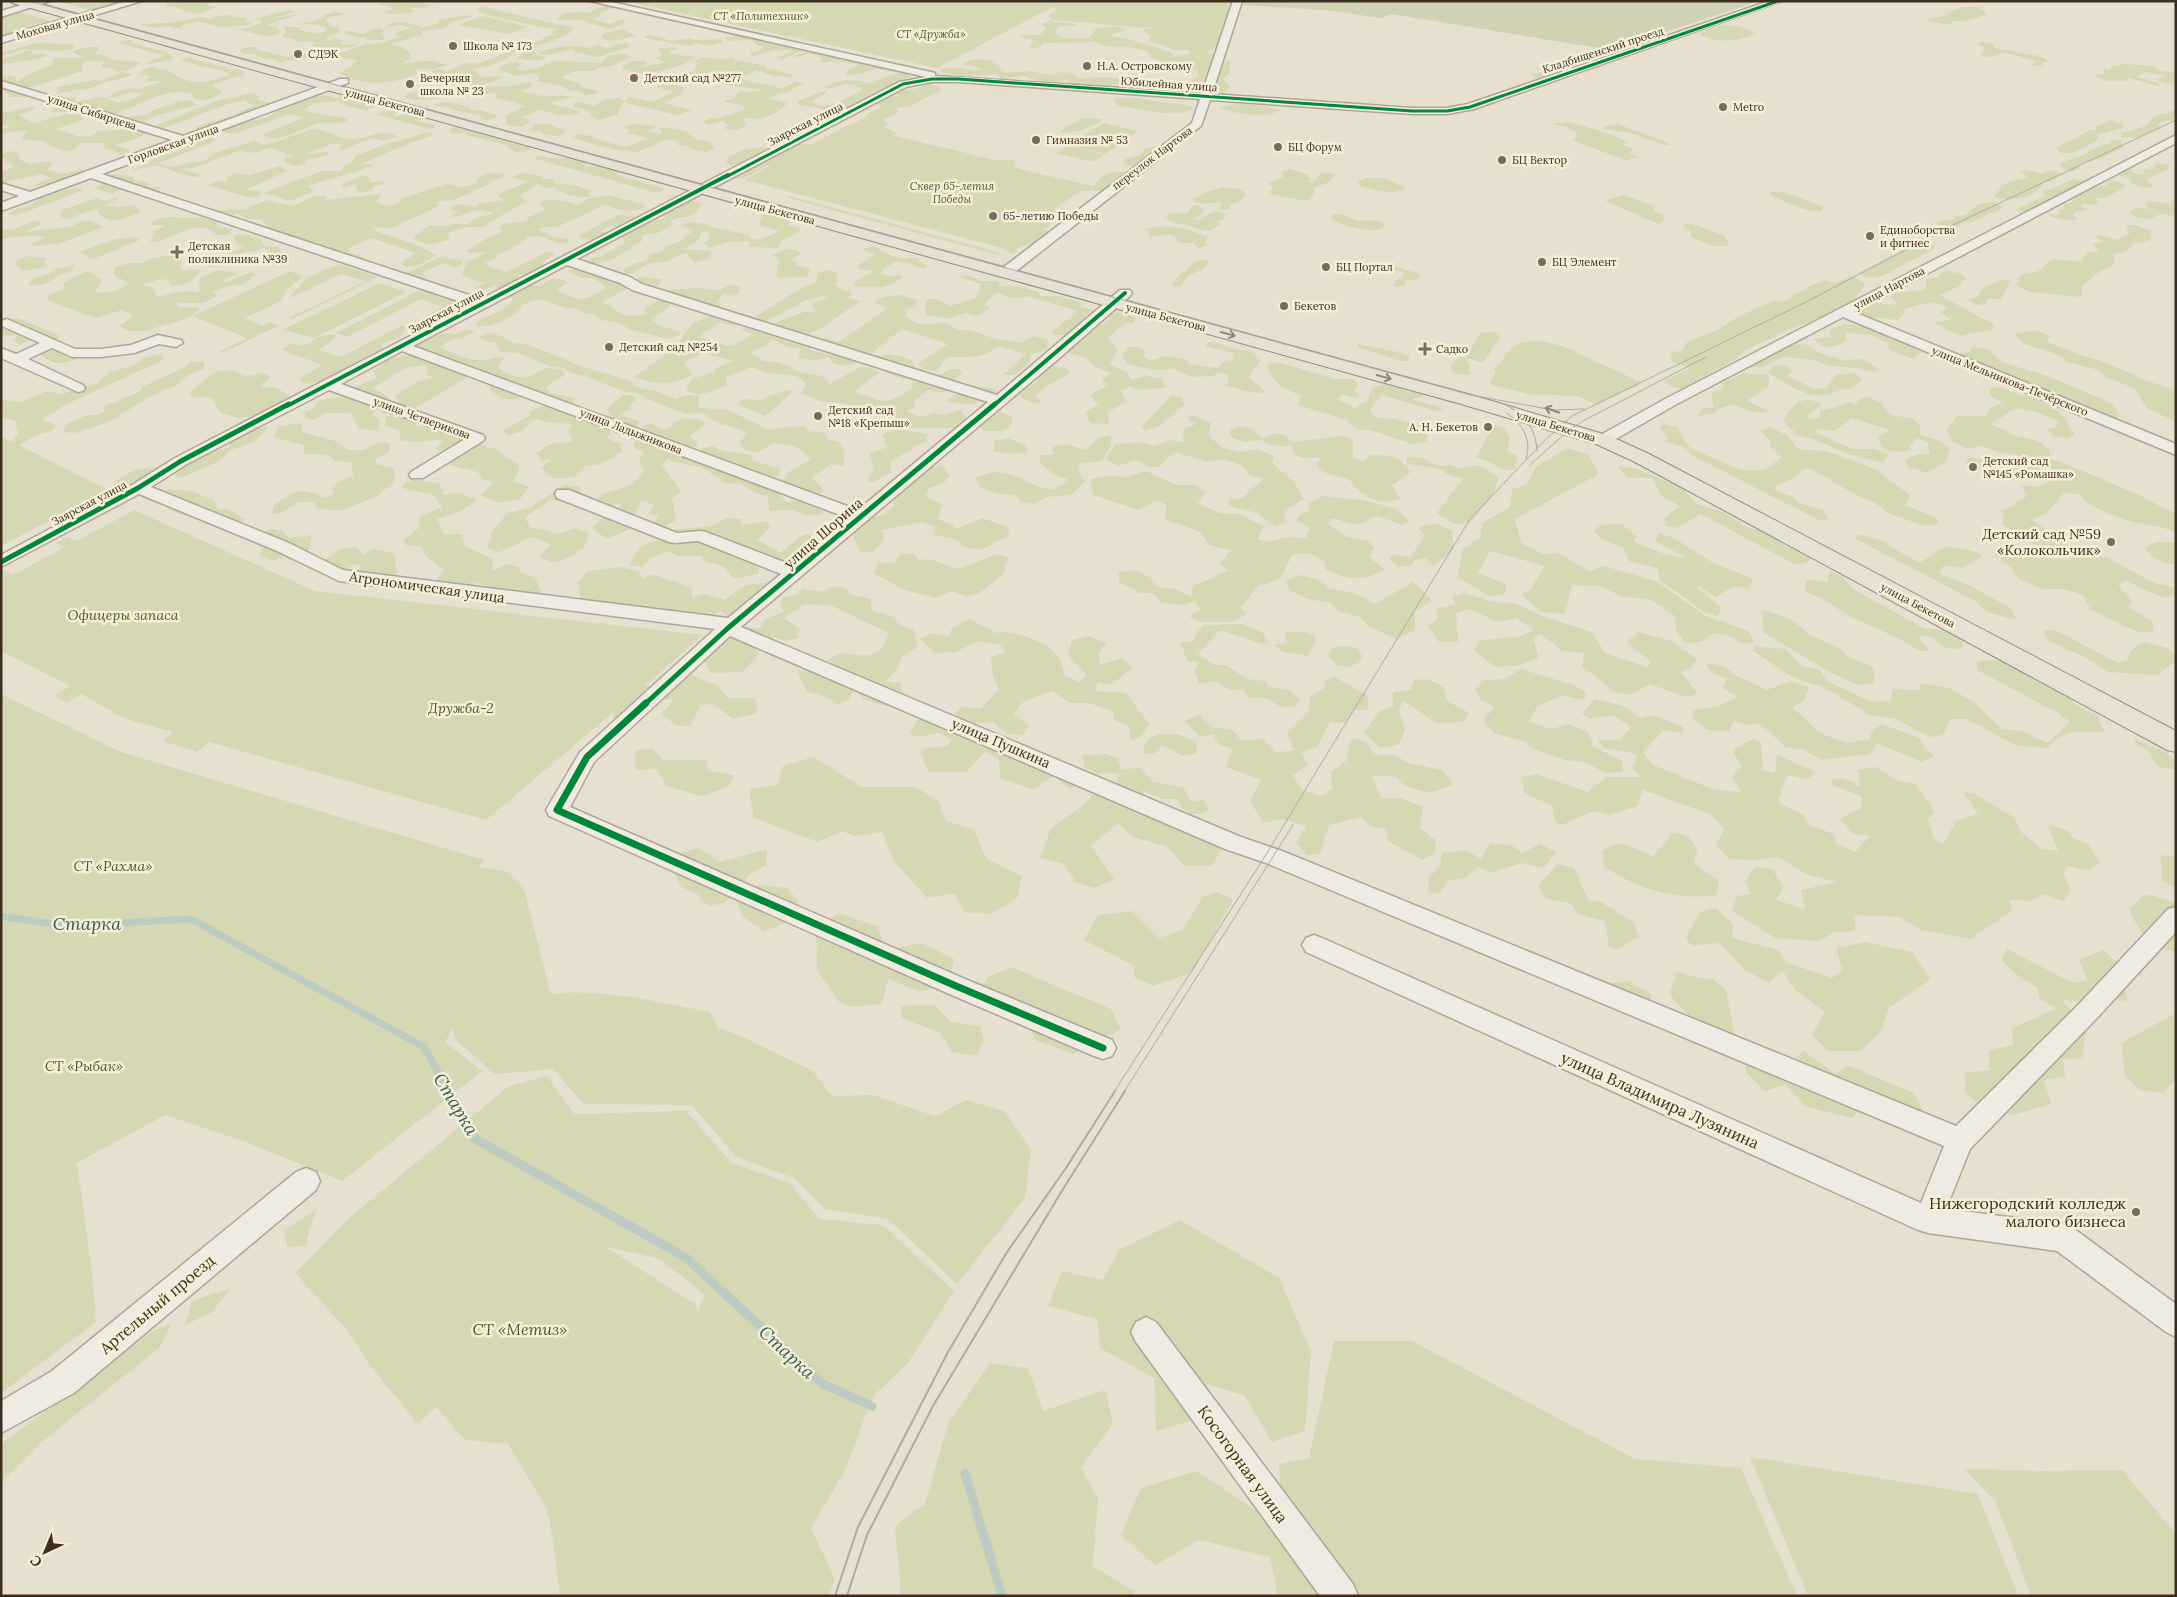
<svg xmlns="http://www.w3.org/2000/svg" width="2177" height="1597" font-family="Lora,serif">
	<style>
		.green { fill: #d6d7b3; fill-rule: evenodd }
		.cemetery { fill: #d1d1b3 }
		.lines { fill: none; stroke-linecap: round; stroke-linejoin: round }
		.stream-far1 { stroke: #bcccc2; stroke-width: 7 }
		.stream { stroke: #bcccc2; stroke-width: 9 }
		.minor-casing { stroke: #ada599; stroke-width: 3 }
		.major-casing { stroke: #928b80; stroke-width: 2 }
		.minor { fill: #efebe3; fill-rule: evenodd }
		.major { fill: #e6e1d4; fill-rule: evenodd }
		.tram-far1 { stroke: #afaaa2; stroke-width: 1 }
		.tram { stroke: #afaaa2; stroke-width: 2 }
		.cycleway-far3-casing { stroke: #f7eed8; stroke-width: 4.5 }
		.cycleway-far2-casing { stroke: #f7eed8; stroke-width: 5.5 }
		.cycleway-far1-casing { stroke: #f7eed8; stroke-width: 8 }
		.cycleway-casing { stroke: #f7eed8; stroke-width: 10 }
		.cycleway-far3 { stroke: #00873e; stroke-width: 3 }
		.cycleway-far2 { stroke: #00873e; stroke-width: 4 }
		.cycleway-far1 { stroke: #00873e; stroke-width: 5 }
		.cycleway { stroke: #00873e; stroke-width: 7 }
		.oneway { stroke: #92887a }
		.poi-dot { fill: #786c5e; stroke: #f7eed8; stroke-width: 2 }
		.labels { text-anchor: middle; dominant-baseline: central; stroke-width: 5; stroke-linejoin: round; paint-order: stroke }
		.far-park-label { font-size: 11px; font-style: italic; fill: #4d5a26; stroke: #f7eed8 }
		.far-street-label { font-size: 11px; fill: #3d2e20; stroke: #f7eed8 }
		.far-poi-label { font-size: 11px; fill: #3d2e20; stroke: #f7eed8; text-anchor: start }
		.street-label { font-size: 14px; fill: #3d2e20; stroke: #f7eed8 }
		.poi-label { font-size: 14px; fill: #3d2e20; stroke: #f7eed8; text-anchor: end }
		.park-label { font-size: 14px; font-style: italic; fill: #4d5a26; stroke: #f7eed8 }
		.near-street-label { font-size: 16px; fill: #3d2e20; stroke: #f7eed8 }
		.near-poi-label { font-size: 16px; fill: #3d2e20; stroke: #f7eed8; text-anchor: end }
		.near-park-label { font-size: 16px; font-style: italic; fill: #4d5a26; stroke: #f7eed8 }
		.near-water-label { font-size: 18px; font-style: italic; fill: #2f5d5a; stroke: #f7eed8 }
	</style>
	<rect width="100%" height="100%" fill="#e7e0d1"/>
	<g class="green">
		<path d="M57,1h77l-41,10z"/>
		<path d="M176,1h63c-11,4 -23,-1 -34,4l12,2 -19,7 -14,-2 1,-2 -8,-2v-1h-10l-1,-3z"/>
		<path d="M411,1l22,4c-8,5 -16,1 -24,4l5,2c-8,5 -22,3 -31,2l12,-5 -17,-4 6,-2z"/>
		<path d="M624,1h1135l-148,49 -219,-36 -11,4 -55,-8 -92,-7 -7,12v6l-4,5 5,9 -7,11 -13,4v3l7,2 -6,26 -15,10 -31,-3 -3,-3 7,-3 18,4 2,-4 11,-5v-7l-37,-2 3,-5 -13,-5 -4,-7 -13,-3 -29,-2 -10,-4 -51,1c-4,6 -8,7 -15,4l5,-7 -13,-2 -1,-3h22l4,-7 -6,-4 10,-3 25,3 1,2h-18l-3,6 6,6h27l9,-10 22,-1 8,3 -17,5c7,3 12,2 19,4 14,5 29,9 43,14l3,4 15,-3 -1,-4h-15l-26,-10 4,-2 -9,-9h16l-107,-9 -4,-4 9,-6 -3,-4 -117,62z"/>
		<path d="M608,5l5,3 -14,5 2,3 -8,3 16,5 16,-5 -1,4 -14,6 -22,-6 -4,-3h-28c8,-9 22,-8 34,-7l5,-4z"/>
		<path d="M484,7l89,21 -5,7 -33,12v8l12,2c-9,6 -19,2 -29,2l4,-7 -5,-1c-13,12 -30,16 -46,18l12,8 20,-1c-7,7 -32,12 -41,10 -4,-1 -7,-4 -11,-6 -4,-2 -11,-2 -16,-2l-4,-7 8,-2 8,3c6,-4 14,-8 22,-9 3,-1 8,1 11,0 20,-8 41,-17 62,-23l2,-3 10,-3 -3,-2 6,-2 -71,-15 -8,-4 -2,-2z"/>
		<path d="M1964,7h12l10,4 -3,2 6,1 -24,7h-13l1,4 -24,-3 -2,-3 21,-4 -3,-2z"/>
		<path d="M290,10l4,2 -25,7 32,-5 -36,11 14,3 -2,2 5,2 -13,5 -28,-7 19,-6 2,-4 -8,-1z"/>
		<path d="M17,11l40,12 -56,16v-24z"/>
		<path d="M334,12l11,1v1l-18,4 -1,3 3,1 1,3 7,2 3,5 -14,5 2,1 -3,3 12,-2 7,2 -3,3 16,1 -1,1c-10,3 -34,3 -45,0l4,-3 -3,-2 -16,1 -2,-3 -13,-3 6,-3 -3,-6h14l1,3 14,3 12,-1 2,-5 -19,-3 -16,1 22,-4 2,-2 9,-2 -1,-2z"/>
		<path d="M228,15l6,2 13,1 -2,3 7,2 -4,2 -26,2 -22,-5 -16,2 -4,4h-5l-6,-2 -19,2 -10,-4 27,-1 35,-6 8,2 5,-3z"/>
		<path d="M471,15l1,2 -17,4 -14,8 -18,2 -1,4 -31,9 17,6 3,8 -11,6 20,-3h14l14,4 -19,5 -13,-1 1,5c-26,10 -52,14 -77,-1l9,-5 8,-8 -24,-4 33,-12 17,-1 20,-8h-8l1,-3 16,-4 -11,-3 -17,2c12,-8 25,-5 37,0l-3,2 18,-5 4,-5z"/>
		<path d="M482,16l36,8 -1,1 10,2 -19,7 -51,-9z"/>
		<path d="M1720,25l20,1 16,8c-20,7 -35,10 -56,1v-2z"/>
		<path d="M379,28l5,2 -3,6 6,2 -5,2h-14l-3,-3c-9,1 -13,0 -21,-5l5,-2 13,4z"/>
		<path d="M622,29l14,7 -22,5 -12,-2v-5z"/>
		<path d="M652,35l20,6 16,-3 8,2 24,-1 3,3 -14,4 -12,-3 -7,3 -45,-8v-2z"/>
		<path d="M731,36h14l58,14 -23,10 -1,-3 13,-6c-21,-4 -22,3 -41,5v-3l13,-4 -13,-9 -24,1 -3,-3z"/>
		<path d="M130,40l5,4 33,8 -1,2 6,2 -2,4 -30,5 24,-9 -46,-13 1,-2z"/>
		<path d="M1982,42l8,1 5,3 -2,2 46,8 10,5 -7,2 1,4 -13,-2 6,-4 -33,-9 -12,5 -8,-1 -2,-3 5,-5 -9,-4z"/>
		<path d="M37,43l35,1 4,4 -14,3 -37,-2 -24,7v-3z"/>
		<path d="M628,43l1,4 -31,10 -23,-5 -2,-3 -24,6 -9,-1 -1,-2 24,-6h18l6,2 12,-3 9,3 9,-4z"/>
		<path d="M89,47h11l-5,7c8,0 13,4 21,6 8,1 16,1 25,3l-13,7 -11,2 -6,-4h-10l3,-6 -16,-1 -5,2 -1,8 -50,16h-5l-6,3 19,2 1,3 -12,2h-20l-1,-4 -6,-2 3,-2 -4,-1v-13l14,2 1,5 15,-9 22,-9v-6l34,-1 -10,-2 -5,-4z"/>
		<path d="M248,47h10l-1,3 31,7 27,-6 -5,6 -33,6 1,-3 -22,-3v-3h-13l-3,-4z"/>
		<path d="M673,47l4,2 -6,1v4l25,3c-14,10 -40,17 -58,16 -7,-1 -9,-3 -15,-4v-3l9,-5h13l2,3 -5,2 2,1 21,-5 -10,-4 7,-3 -4,-6z"/>
		<path d="M30,50l3,1 -2,4 12,-2 5,3c-17,5 -30,6 -47,8v-4z"/>
		<path d="M815,51l84,19 -3,2 -21,-3 -13,5 -15,1 -1,-3 12,-7 -20,-4 -18,1 3,-5 -15,-3 -13,4 1,-3z"/>
		<path d="M626,54l5,3 -19,9 -14,2 -5,3h-19l-13,7 18,5 3,4 16,4 -2,3 -11,1 -6,-4h-9l-9,-5 -24,-5 2,-5 -7,-3 -15,3 -18,-6 2,-4 14,-4 8,1 -6,5 5,3 20,-4 10,-6 49,2 8,-8z"/>
		<path d="M192,57l1,3 20,3 1,2 13,2v2l16,1 1,5 -33,10 11,7c-11,8 -17,11 -29,5l-1,-3c-30,-10 -59,19 -89,22 -6,0 -12,-5 -18,-5 -12,0 -23,2 -35,1l7,-6 -15,-4 1,-2 16,-4 17,2 -2,4c8,1 15,-4 23,-5 8,-1 12,3 19,5 8,2 19,-4 26,-8 -12,-5 -20,2 -31,4l-2,-2c11,-7 19,-8 32,-7 7,-5 15,-3 22,-8h-18l5,-5 -11,-1 3,-5 12,-4 2,3c17,1 11,2 25,9 16,8 35,2 50,-4 -17,-7 -35,-7 -51,-15z"/>
		<path d="M703,57l21,2 8,-2 3,3 31,6 -1,2 26,6 2,3 -18,-1 -19,-6 -16,8 6,3 31,6 4,2 14,-7 9,1 -19,10 -16,4 2,2 16,4c-4,7 -19,15 -28,16 -6,0 -10,-2 -16,0l3,6 -7,5 -15,-1 4,-4 -5,-4 -15,4 -5,-3 6,-4h11l26,-9 -4,-4 -17,-3 1,-2 7,-1 6,-7 20,-1 2,-2 -31,-3 -30,-9 -22,2 -5,-3 21,-5 4,-8 -4,-2z"/>
		<path d="M972,59l18,1 16,13 24,-2 20,4 11,-3 13,1 3,5c27,-1 52,-1 78,7l-22,2 -15,-2h-20l-2,-2 -11,3 -17,-2v-4l-13,2 -21,-2 -10,-4 -24,3 -1,-4c-20,-1 -40,4 -59,-4 12,-9 29,1 42,-1l-4,-3 -13,-2 -1,-2z"/>
		<path d="M1228,61l3,1 -2,12 -6,5 7,8 -6,6 -8,1 -3,-3 1,-4 5,-1 -3,-2 1,-4 5,-3 -5,-3 2,-7z"/>
		<path d="M1584,62l2,1 -3,3 -32,7 -8,6h-5l-6,-4 26,-9z"/>
		<path d="M2125,64l29,2 5,5 17,1v14l-20,-6 11,-4 -21,-4 -10,5 23,6v3l-31,-8 -3,3c-9,0 -23,2 -30,-6l10,-1 -2,-5 9,1 -2,-3z"/>
		<path d="M121,72l11,2 -4,3 -23,5 -16,7 -14,1 -19,4 4,-4 -3,-3 37,-7 7,1z"/>
		<path d="M905,73l5,4 -33,14 -35,22 -9,1 -3,3 3,2 -54,27 -13,-2v-5l22,-9 15,-4 22,-15 -5,-3 -22,-3v-4l26,-10 3,1 -16,10c18,10 35,-4 52,-12 -13,-10 -21,-4 -35,-1l-2,-1c14,-12 32,-7 49,-4l1,-3 17,-7z"/>
		<path d="M523,83h8l1,3 -11,6 22,4h28l2,1 -21,5v2l30,7 -6,3 -17,1 -19,-5 -17,7 7,4 -8,6 -16,-2 -1,-9 21,-10 -30,-8v-5l-13,1 -11,-2 3,-4c16,-2 34,0 48,-5z"/>
		<path d="M664,83l19,4 -1,7 -18,9 28,7 -15,5 -51,-12 -1,-3 7,-3 20,5 22,-10 -19,-5z"/>
		<path d="M929,84l9,2 3,4 -31,16 -13,2 1,4 -15,8 5,3 -2,5 12,5 -7,2 84,20 3,4 1,-3 20,5 10,-2 7,2 -2,5 5,3 74,17c7,-10 19,-16 32,-14l-2,6 -20,13h-23l-27,19 12,4 -22,16 7,2c-13,16 -22,9 -34,18l1,2 -5,2 -10,-6 -257,-68 24,-14h-4c-7,6 -21,14 -29,12l24,-14v-2l36,-19 14,2 36,-19 17,-7 6,-6 12,-6 -5,-3 13,-8h10l-3,-3 6,-4 9,1z"/>
		<path d="M449,88h8l2,3c-19,8 -34,11 -54,7l1,-4 8,-2 18,3z"/>
		<path d="M251,93l9,3 -2,4 11,2 2,3 -63,25h-12v-3l41,-13 3,-3 16,-6 -9,-2 -1,-3 -18,4 -61,23 -8,1 3,4 -6,4 -11,-2 -11,6 -20,5 16,5v2l-11,3 -3,-4 -11,-1 -2,-4 4,-3h-26c-14,15 -23,6 -35,0 -7,-3 -16,-3 -24,-4l5,-9 -26,4v-5l12,-3 -12,-1v-13c12,2 22,-6 34,-5l-2,3 -15,5 16,8 33,-9h13l3,6 -27,9 21,7h14l7,-5 10,-1 7,1 11,-3h32l-1,-3 56,-23z"/>
		<path d="M327,95l9,3 9,-2 14,4 -2,3 9,-1 11,3 -12,6 -25,-7 2,-3c-15,2 -26,-2 -39,10l44,7 -1,4c-8,2 -13,1 -20,1 -21,-1 -43,24 -64,12l41,-17 -13,-4 -53,19h-12v-5l43,-11 15,-10 31,-11z"/>
		<path d="M1132,97c20,5 41,5 61,10l-3,4c-25,6 -48,-1 -73,-6l-3,-6z"/>
		<path d="M618,98l6,3 -7,14 -19,5 -6,-2 -2,-7 -17,-4 1,-4 6,-1 13,4 11,-6z"/>
		<path d="M189,100l9,5 -44,11 -9,6 -15,3 -10,-5 9,-4 17,-1 5,-4 26,-9z"/>
		<path d="M447,102l21,4 3,4h9l17,5 -2,4 -8,1 -6,-1 -1,-4 -28,-5 -4,-3 -13,-1 -1,-2z"/>
		<path d="M1239,104l24,2 17,4c-12,9 -49,4 -61,-3z"/>
		<path d="M2176,109v12l-9,-1 -8,4 1,5c-12,5 -25,11 -38,8v-4l24,-7c5,-9 15,-13 25,-13v-2z"/>
		<path d="M393,110l4,2 -4,4 22,-3 10,3 -7,5 17,4 -3,4 -6,-1 -52,-14z"/>
		<path d="M1083,118l19,1c-6,8 -33,16 -42,13l4,-4z"/>
		<path d="M2110,120l13,4v4l-24,6 -2,7 -25,12h-11l-5,-5 34,-18h7l-1,-3z"/>
		<path d="M1569,122l32,9 28,11 -6,3 11,4 -4,4 7,4 -10,4 -55,-21 6,-6 -10,-6 -16,-4z"/>
		<path d="M1103,123l35,8 -33,23 -36,-9z"/>
		<path d="M533,124h15l19,7 -8,5 -16,-1 -1,-3 -11,-1z"/>
		<path d="M635,124l22,2 -9,5 12,3 3,-2 -5,-3 6,-2 22,4 11,9 13,2 4,6 -7,4 -15,-2 -4,-4 -11,-1v-4l-11,-1 -29,12 -21,-2 -45,-12 8,-4 13,2 3,3 31,8 22,-9 -20,-5 2,-3 -6,-2z"/>
		<path d="M1618,124l53,20 -4,2 -37,-13 -25,-4 -1,-2z"/>
		<path d="M460,126l7,1 1,3 20,4 4,3h7l13,4v3h11l7,3 -1,4 -11,1 -9,-3 -1,-4 -42,-10 -1,-3 -10,2 -6,-2 3,-4z"/>
		<path d="M315,128c13,4 29,13 43,10 18,-2 20,-9 39,-2l-12,5 -14,-3 -29,12 -4,-1 6,-5h-13l-23,10 20,-2v3l-22,5 -2,4 -8,2 -12,-4 3,-5 6,-1 -23,-8 -17,5 -12,-3 -47,18 -15,1 21,5 -2,3c-16,1 -35,-13 -47,-11 -7,0 -12,5 -19,3l17,-6 6,-5 28,-8c6,-11 18,-14 30,-13l2,4 -58,23 17,3 17,-5 13,-1 11,-8 19,-6 21,-6 9,4 14,-4z"/>
		<path d="M425,133h8l-1,3c-24,7 -47,17 -70,28h10v2c-21,8 -43,13 -64,20l6,5 -24,10 -14,-4 2,-1 -10,-1 -2,-3 56,-21h20l2,-5 9,-4 1,-5 26,-11z"/>
		<path d="M2114,139l7,2 1,7 -22,11 -21,5 1,5 -7,2 -9,-1 -4,-6 13,-6 9,-2 18,-11 11,-2 -2,-2z"/>
		<path d="M1068,146l36,9 -11,7 -36,-9z"/>
		<path d="M1155,146l4,1 -1,7 -11,3 -5,7 -10,2 -9,-2 2,-5 18,-5 1,-5z"/>
		<path d="M762,147l5,1c-7,13 -28,18 -41,16l2,-7 18,-8z"/>
		<path d="M13,151l6,3 1,6 10,4 18,-3 3,3 -3,6 14,4 21,-5 1,2 -20,10 -27,6 -1,-3 15,-6 -9,-4 -41,9v-11l13,-5 -13,-10 3,-4z"/>
		<path d="M537,156c6,0 11,2 16,2 14,1 20,-1 34,3l-3,6 18,-2 17,4 -3,6 47,13v3l-6,2 -121,-34z"/>
		<path d="M2155,163l11,1 4,4 -24,12 8,6 -7,2 -15,-4 -4,-6 -14,-4 16,-5 5,4 9,2v-5l11,-2z"/>
		<path d="M279,166l8,5 -42,19 16,1 -2,5 -9,2 -42,-13 8,-4 11,1 -1,-5 11,-4 13,2z"/>
		<path d="M1289,169l18,5 4,5 -3,3h3l7,-4 1,-4 8,-2 8,3 -6,7 -15,6 1,4 -7,8h-9l-28,-6 -2,-3 5,-3 -6,-4c2,-2 13,-6 16,-8l-3,-4z"/>
		<path d="M2027,170l15,4c7,-4 14,-4 21,0l-9,6 -11,3c-8,15 -33,20 -49,14 11,-16 15,-16 35,-19l-10,-7z"/>
		<path d="M487,173l17,1v3l-13,4 -2,3 -35,16 -16,2 1,4 -47,22 -19,-1 5,5 36,12 23,11 -20,11 -12,1 -4,-4 15,-10 -45,-15 -24,11 5,5 10,2 1,3 -8,4 -16,-1 -11,-11 2,-5 -16,1 -46,-19 -6,-9h-17l-6,-5 -22,3 -9,-4 10,-3 27,-1 22,-9 26,6 22,-10h12l-3,4 58,-6 -6,8 14,5 16,-10 40,-13 15,3 17,-4 -1,-4z"/>
		<path d="M527,173l14,3 1,3h10l5,5 18,1 15,6 1,6c-11,1 -29,-2 -37,-10l-10,1 -6,-5 -8,7 -12,5 8,6 -44,26h-16l-17,5 -1,8 -20,5 -15,-7 17,-13 19,1 8,-3 10,2 7,-6 20,-6c-20,-7 -28,2 -48,6l12,-7 -9,-4 11,-4 15,3 4,-4 26,-3 -8,-5 30,-13 -13,-4 1,-3z"/>
		<path d="M117,174l16,3 2,4 14,2 -1,4h12l-2,5 -10,2 -1,-6 -12,2 -8,-3 -16,7 -16,-6 8,-5h11l-8,-4 4,-4z"/>
		<path d="M368,176l3,7 12,-2 1,3 -10,2 -1,3 -12,4 -4,-3 -1,-6 -13,4 -3,-2 18,-9z"/>
		<path d="M1365,178h20l20,9c-11,10 -30,2 -43,0l-4,-5z"/>
		<path d="M2073,179l14,4 -26,13 -11,1 1,4 -7,5 -9,1v4l-9,1 -7,-2v-4h9l1,-3 15,-7 -1,-5 7,-1z"/>
		<path d="M2109,180l11,2 6,4 -20,12h-11l3,5 -5,2 -10,-1 -1,2 5,3 -12,3 -2,3 4,5h-13l-15,-4v-2h10l-1,-4 7,-1 -2,-4 10,-3 2,-7c14,-2 17,-8 32,-10z"/>
		<path d="M1224,187l15,2 8,5 -10,9 -7,1v4l-6,2 -5,-1 3,-6h-26l-2,-3 11,-8z"/>
		<path d="M80,188l3,2 -68,26 -8,-2 9,-5 13,-3 13,-9 24,-7z"/>
		<path d="M1771,192h13l38,14v5c-19,1 -35,-9 -52,-16z"/>
		<path d="M606,195l34,8 6,4c-15,7 -25,3 -41,-2l-48,22h-13l-5,3 16,8h13l1,4 -8,2 -22,-8 -12,1c-6,10 -15,9 -24,15 -6,4 -11,8 -18,11l5,4 17,5 39,-20 7,-1 1,4 -12,7 12,9 -3,4c-11,3 -23,-3 -33,0v8l-22,8 -1,-6 -16,7 -4,-3 10,-7 -10,-1 -13,-6 6,-13 19,-10 -17,1 -3,-2 20,-13 16,-6 -4,-6 7,-3 20,-1 3,-5 16,-7 -5,-8c13,-4 26,-1 38,3l9,-6z"/>
		<path d="M1623,195l32,11 -2,4 13,8 -7,6 -52,-22 -1,-2z"/>
		<path d="M789,196l212,57 -3,2 -213,-58z"/>
		<path d="M117,197h3l-14,8 11,2 16,-2 8,7c-16,6 -35,16 -45,-3l-30,10 -5,-2 1,-7 35,-12 8,3z"/>
		<path d="M2176,199v17l-16,-2 -9,5 -15,-2 -7,-5 8,-4 12,1 -5,-6 7,-2 20,3 1,-4z"/>
		<path d="M691,200l11,4c-10,18 -19,10 -32,17l3,3 -15,9 -16,2v6c-14,8 -37,27 -53,22l2,-5 9,-1 25,-14 -4,-8 21,-10 23,-7 -5,-3 8,-5h9l2,-5z"/>
		<path d="M1993,202l10,5 -9,6h-5l-16,9h-12v2l-6,5 -13,-2 -4,-3 6,-4h9l1,-4 11,-1 14,-11z"/>
		<path d="M1198,205l7,5 -7,7 -7,2 11,1c7,-8 14,-9 23,-7l-1,6 -6,2 2,4 -11,6 -13,-2 -7,-4 -16,-2 -7,-6 1,-3 21,-1 4,-7z"/>
		<path d="M768,214l22,6 -3,5 12,2 1,4 -20,11 -1,6 -29,-1v-6l-22,1 -18,6 -7,-5 7,-5 -1,-7 -8,1 -2,8 -14,9 27,2 -3,8 -15,4 -6,-9c-13,-1 -11,5 -22,8 -5,1 -11,-1 -16,1 -10,3 -14,14 -26,10v-4l12,-6 8,-1 8,-8 8,-2 7,-6 14,-5 13,-11 -12,-4 6,-4 18,2 5,3 38,8 1,3 11,2 18,-9 -20,-6 4,-10z"/>
		<path d="M1343,214c4,2 8,4 11,5 10,4 23,-2 32,7 -15,10 -42,0 -56,-8l2,-3z"/>
		<path d="M618,215l15,1 4,6 -14,7 -12,-3 -11,5 11,3c-12,7 -21,8 -33,2z"/>
		<path d="M170,217l31,1 16,4 3,5 13,3 -5,5h-12c-17,-20 -46,8 -66,7l4,-11 12,-6h-17l7,-6z"/>
		<path d="M33,221h6l1,4 -16,7 47,-5 11,-6h8l14,6 -46,17 -25,2 -2,-2 15,-7 -14,-2 -31,4v-9h11z"/>
		<path d="M1687,223c13,2 24,9 38,13l4,10h-15l-23,-9v-6l-8,-4z"/>
		<path d="M2126,225h10l16,7 -1,8 -18,4 -7,8 -11,2 -2,12 -14,6 -17,14 -1,11 -51,-5 -14,-6 5,-12 16,-2 16,-13 27,3 8,-10 11,-1 -7,-7 10,-2 -6,-6 3,-1 18,5 13,-7z"/>
		<path d="M1162,226l25,3 21,8 -3,4 3,4 -9,3 -6,-5h-13c-2,-2 -3,-5 -5,-7 -6,-4 -19,2 -25,1l-4,-8z"/>
		<path d="M242,234l19,5 4,7 15,1 1,6 -7,1 -11,-6 -12,4 -4,-1c-11,4 -30,20 -41,15l4,-5 -4,-6h19l18,-8 -7,-4 -2,-7z"/>
		<path d="M139,237l1,3 -47,19 -14,-7 37,-13z"/>
		<path d="M1922,240l13,6 -1,3 -54,28 -12,1 -10,-5z"/>
		<path d="M876,246c4,6 18,11 26,12 6,1 11,-2 17,0v3l9,5 -5,2 -26,-7 -15,9v4l6,2 12,-1 3,3c-22,12 -25,10 -49,8l1,-4 18,-11 -14,-2 -2,-3 19,-12 -15,-5z"/>
		<path d="M785,249l13,1 3,4 -10,5 6,4 -1,2 16,4 -6,8 -27,1 -3,-3 3,-15 -7,-5z"/>
		<path d="M171,255l10,2v13l19,-1c-5,13 -15,16 -28,17l-4,-6 -8,-1 -18,6 11,3 4,9 25,-6 17,1 1,-14 18,-8 19,3 -14,8 3,1 25,-10 7,2 -17,11 -12,1 -16,6 4,4 -13,7h-26l1,4 21,1 -11,10 -44,13h-17l-9,-5 14,-10 -11,-6 -26,8 -48,-17v-5l15,-7 1,-7c9,-3 19,-10 25,-11l14,10 -9,11c13,3 25,-1 36,-9l-17,-8 2,-8 15,-4h12l11,-5z"/>
		<path d="M28,256l18,2 -2,9 -21,4 -7,-5 1,-6z"/>
		<path d="M440,257l21,3 2,4 -8,3 -12,-4 -21,10 3,2 -3,4 -9,1 -7,-7z"/>
		<path d="M1204,259l5,1 -3,7 -18,9 -7,10 -5,1 -3,-2c5,-14 14,-11 20,-22z"/>
		<path d="M340,264l38,13 -86,42 -3,-1 77,-37 -25,-7 -53,25 20,-22z"/>
		<path d="M75,265l-5,7 -11,2c-6,8 -20,14 -30,11l2,-5 22,-8 4,-4z"/>
		<path d="M1388,267h12c6,5 14,3 20,8l-4,5h-10l-1,6 -9,1 -3,-2 5,-7 6,-2 -1,-4 -17,-3z"/>
		<path d="M578,268l16,3 1,6 14,-1 16,8 16,-7 21,2 -3,6 -10,3 -24,1 -24,14c12,2 9,3 17,9 9,6 19,3 28,2l-1,-6 12,-7h10l3,5 -19,13 8,7 20,5 1,4 -12,4 -37,-9 -12,-7 -18,-3 -7,-6 -11,-1 -5,-4 -12,-1 -27,-9 -15,5c-8,13 -34,26 -49,21 10,-11 31,-12 38,-25l-7,-7 14,-8 20,1 11,-7h10l7,3 -12,8c23,11 28,13 50,-2l-12,-10h-12l-15,-7z"/>
		<path d="M830,270l8,3 -2,13 16,7 -4,5 12,3 -38,27 -17,8 -34,-12 33,-12h13l-4,-6 3,-5 12,-2v-4l-22,5 -39,21h-9l-2,-5 47,-29 14,-5 1,-9z"/>
		<path d="M290,271l13,6 -16,12 -6,12 -36,17 17,8 8,-4 8,4 -56,27 -3,-1 28,-14 -54,-22z"/>
		<path d="M1945,271l14,2 7,5 -8,9 -19,8c19,9 35,20 55,29l-1,5 -33,7 -27,-14 18,-2 -11,-8 8,-3c-12,-10 -29,-5 -43,0v5l-8,6 -26,-3 -11,-4c17,-20 21,-3 37,-10l-7,-7c12,-8 25,-1 37,-8l-1,-9 11,-2z"/>
		<path d="M960,275l11,1 9,5h18l2,5h18l20,6 2,4h19l22,6v5l12,3 -11,9 3,6 -10,10h-20l-2,-4 25,-20 -48,-14 -18,1 -15,-5 -13,11 6,4 -13,8 -11,-3 -18,6 -22,-4 -1,-5 2,-11h9l14,7 26,-8 5,-14 -19,-6z"/>
		<path d="M1851,276l14,8 -10,15 -41,22 -24,8 -44,21 -10,9 -53,29h-9l-10,-7 26,-13 -18,-7 -1,-9 11,-1 5,-9 29,-11 23,-15 35,-15 9,1 29,-17 12,-5 12,3z"/>
		<path d="M2001,279l9,2 -8,18h-15l-1,5 -10,1 -8,-5 10,-3 2,-6z"/>
		<path d="M380,283l26,9 -92,46 -32,-8z"/>
		<path d="M730,285l10,1 -1,7 -7,3 -9,-2 -6,7 4,5 -14,6 -41,-18 4,-4 27,-2 23,2z"/>
		<path d="M422,289l41,15 -29,16 -11,-2 19,-11 -21,-8 -74,38 -11,-4z"/>
		<path d="M900,295l17,5 -2,7 -8,2 -2,8 14,7 28,-1 11,7h13l25,9 25,4 12,-7 14,3 2,7 -4,4 -15,5v7l-15,13h-12l23,-21 -27,-8c-18,15 -33,9 -53,12l-9,12 -15,-1 -4,-6 30,-19 -46,-15 -35,28 -42,-5 -9,-11 8,-3 15,4 49,-34 -15,-5 10,-6z"/>
		<path d="M1118,312l18,5 -3,6h-7l-18,14 10,13 -9,14 17,7 5,9 15,-4 15,2 4,10 -26,2 -9,-4 -9,5 4,10 -17,12 1,11 -18,-1 -6,-11 13,-7 -7,-9 5,-5 13,-5 -7,-5 8,-8 -14,-6 -12,-10 -16,-4 -1,-7 18,-5 -3,-8 3,-2h10l1,-3 14,-8 -3,-4z"/>
		<path d="M1,315l2,6 16,-3 41,18 -6,8 3,6 17,1 5,7c-22,8 -24,7 -43,-7l6,-4 -6,-9 -16,6 -7,-2 4,-7 -16,1z"/>
		<path d="M727,315l10,7 -3,4 -15,-3 -17,11 -2,4 19,3 5,5 13,-2 16,-10 -12,-5c14,-5 38,3 49,13l10,-1 10,3v6l20,5 21,1 3,7 -9,3 -12,-3 -4,-6 -14,3 -17,-1 3,-10 -14,-2 -13,-7 -23,13 12,8 15,1 22,10 22,4 8,8 30,-17 16,2 3,4 -25,18c28,11 32,16 58,-3l1,-7 -22,-6 -24,-13c15,-10 29,-8 45,-2l1,6 11,6 3,10 23,-13h10l3,5 -9,5 3,6 -13,8 -16,-3 -14,11 1,6 -9,4 14,6 15,-4 9,2 16,-5 6,7 -1,9 -12,2h-42l-23,-5 -9,-9 -21,-5 -14,-6 -23,-1 -20,-9 6,-8 -10,-9 -26,-2 -20,-7 -25,10v8c-12,7 -27,13 -40,5l5,-11 23,-7 2,-4 18,-7 -32,-8 -17,9 7,13c-22,12 -36,10 -58,2l41,-29h8l-3,-6c9,-22 25,-26 47,-27z"/>
		<path d="M1844,324l17,2 23,8 7,6 11,2 20,10 -9,7 -24,-9 -1,-7 -17,-8 -25,-2v8c-13,7 -22,9 -33,-2l18,-2 -1,-7z"/>
		<path d="M401,326h7l-8,11 -18,7 -2,6 -25,12v6l-22,11 -28,5 -6,-5 23,-14 -40,-15 8,-6 16,1 16,-10h14l-2,5 -16,10 23,7z"/>
		<path d="M465,330h10c-6,7 -12,8 -20,9 -5,0 -11,6 -15,8 14,6 30,15 45,13 7,-1 12,-4 19,-3l-6,11 14,8 16,1 18,-9 15,1 4,6 -20,12 6,6 22,5 2,5 -13,1 -13,-9 -20,-5 -10,9h-17l-13,-10 1,-3 24,-1 2,-3 -23,-4v-5l-16,-2 -3,-4 -12,2 4,9 -54,32 -30,4 2,-6 15,-5 -4,-7 24,-15 14,-3 -6,-4v-9l-21,3 -33,20 16,9 -17,18 7,4 -1,12 -19,-2 -8,-16h-24l-14,7 -8,-2v-6l10,-4 1,-5 12,-5 30,-1 -2,-10 20,-9 -2,-7 14,-11 32,-9 -3,-6 27,-12 11,1z"/>
		<path d="M2036,330l14,6 -3,6 36,14 22,6 42,19 29,9v32l-29,-14 -13,-20 -28,-11 -8,-7 -28,-7 -14,-9 -32,-10 -10,-10z"/>
		<path d="M1495,332l5,5 -17,26 -17,-5 14,-25z"/>
		<path d="M488,333l14,3 9,6 17,3 35,13 11,6 53,16 13,8 19,4 17,7 8,-4 15,1 -1,12 28,1 43,21 35,-5 4,6 17,2 2,6 12,3 6,10 -2,14 -12,-2 -19,14 13,13 -12,4 -32,-12 6,-10 25,-14 -17,-13 -21,-3 -18,10 -10,-2 -7,-9 9,-8 -18,-8 -11,-2 -17,-11 -15,1 -40,-15 -7,-5 -13,-2 -31,-11 -6,-4 -19,-4 -7,-5 -13,-1 -32,-14 -20,-1 -3,-9 -11,-2 -6,-4z"/>
		<path d="M1541,341l21,5 81,37 -46,21 -20,-8 -49,-2 -37,-9 -1,-3 6,-11 -2,-2 2,-4 4,-1c12,-20 17,-23 41,-23z"/>
		<path d="M1207,342c18,0 25,9 43,9l11,9 -13,18 18,13 -6,3 -33,-8 2,-11 -10,-3 -6,4 -21,1 -18,-8 -20,1 -26,-6 -6,-9 6,-8h9l9,5 -3,3 5,6 18,-5 20,3 4,5 27,4 8,-7 7,-1 1,-7 -27,-7z"/>
		<path d="M1358,344l45,9 7,4 -3,4h-7l-42,-14z"/>
		<path d="M1805,344l12,8 24,8 23,-1 13,9 -3,4 -17,-4 -29,-2 -11,-5 -33,-4 -21,10h-10v-5l17,-5 16,-12z"/>
		<path d="M1971,347l14,1 19,15 44,13 65,28 6,10 -3,9 -155,-63 -2,-6 11,-2z"/>
		<path d="M162,354l1,6 -98,45 -23,15 15,5 -5,6 -14,3 -19,11 89,45 -44,24 8,4 -13,7 -9,-5 -49,26v-109l11,5 6,-9 -3,-13 -14,-2v-21l1,3 18,2 27,-11 15,3 36,-11 11,-11 24,-6 13,-9z"/>
		<path d="M1459,357h5l6,8v9l-12,1 -6,-4 -1,-5z"/>
		<path d="M191,361l13,1v7l-17,7 -10,9 -28,12 -40,25 -34,11 -12,-1 4,-8 20,-9h11l6,-3 1,-6 34,-14 5,-6 39,-18z"/>
		<path d="M1276,362l60,17h17l5,5 -4,6 6,6 -5,2 -13,-4 -4,6 17,8 13,-8 3,-10c14,-9 21,-5 35,1 4,2 11,0 16,0l1,6 -12,2 29,8 3,3 -7,1 -54,-16 -12,15 4,7 21,2 32,9v13l-15,3 -42,-14h-13l-10,-10 -50,-15 5,-9c-17,-7 -31,-13 -35,-32z"/>
		<path d="M1786,365l7,6 -6,5 28,13 11,-1 10,-13 17,-2 10,6 -13,10c-11,-1 -15,5 -25,6 -20,3 -42,-13 -58,-23l6,-6z"/>
		<path d="M1053,366l12,2 5,4c-12,9 -24,13 -35,24l6,5 -4,3 -10,-3 -7,-5 5,-7 11,-6 5,-10z"/>
		<path d="M234,370l10,6 20,-3 8,5 -10,5 -1,4 16,1 12,8 -16,14 -18,6 -17,2 -18,-6 -9,-15 -16,1 -7,-5 29,-22z"/>
		<path d="M1744,373l25,2v11l-22,15 22,10c-11,6 -25,-3 -36,-7l-15,5 -3,4 -17,3 5,-8h11l-3,-14 12,-6 -1,-5z"/>
		<path d="M973,386l18,2 6,4c-20,13 -28,15 -51,8z"/>
		<path d="M1999,387c17,8 43,11 56,22 8,5 14,17 20,25l-7,5 -15,-3 -7,-7 10,-2 3,-6 -22,-9 -21,-4 -25,16 25,12 22,5 11,8 2,10c29,10 57,23 86,35 13,6 25,15 39,19v20c-15,-8 -26,-7 -42,-11 -19,-5 -42,-13 -55,-28l-16,-1 -17,21 -14,6 35,25 -7,6 -26,-7 -31,-19v-14l24,-15 -5,-11 18,2 20,-13 -8,-4 -10,3 -32,-2 -11,-4 -16,2 -18,-7 6,-5 22,5 10,-5 17,4 -2,-6 -20,-3 -16,-6 -14,3 -16,-8 -5,-12 10,-13h30l2,-7 14,-6 -12,-7 -2,-8z"/>
		<path d="M789,390l4,2 -28,24 -27,-12 4,-5 20,1 8,-5z"/>
		<path d="M623,395h9l4,5 -7,5 3,3 -11,7 18,6 -1,6 -8,1 -18,-6 -5,-14z"/>
		<path d="M1171,396l10,1 3,8 -24,21 -15,5 -4,-4z"/>
		<path d="M1869,397l12,6 9,12 21,3 8,6 2,11 19,6 10,8 -4,12 -18,12 -20,-6 -3,-7 12,-6h13l-2,-12 -12,-4 -9,13c-13,1 -29,2 -28,-15l11,-6 -38,-12 -18,13 -18,-2 2,5 35,15h22l13,6 -5,8 -38,-10 -26,-12 -20,-5 -16,-15c9,-16 21,-29 39,-16l-15,11 3,3 10,-2v-6l18,-4 10,-5 9,3 3,-7z"/>
		<path d="M541,406h21l13,10 22,2 14,15 -5,5 17,7 -3,2 3,4 -24,14 -14,1 -11,11 -19,2 -14,-11 11,-9 -11,1 -5,-7 14,-9 23,-3 -5,-10 3,-7 -25,-2 -10,-3 -16,13 -13,4 -4,-6 26,-14v-4z"/>
		<path d="M1000,412l13,5 -3,11 -8,3h-18l-4,-6 7,-6z"/>
		<path d="M400,414l13,4 4,8 29,3 3,7h16l9,7 22,6 24,17 -6,15 15,6 -9,12 -23,4 -16,-8 12,-13 -11,-3 -4,-7 -28,-7 -2,-12 -13,-4 8,-8 -6,-1 -15,2 -21,-1 -2,-11 -14,-4 1,-10z"/>
		<path d="M1192,415l19,8 -3,12 13,12 19,5 18,-3 16,7 -2,7 22,19 10,17 -20,11 2,12 -11,5 -17,-14 -29,-7v-6l13,-2 21,-19 -13,-4 -9,-10 -19,-6 -14,3 -34,-10 -15,15h-10l-13,-7 -18,6 -12,-7 10,-15 24,-2 14,4 17,-6 13,2 -1,-13 13,-5 -8,-5z"/>
		<path d="M683,418l16,1 7,5 -17,13 8,4 -1,6 -11,1 -42,-15v-7l7,-3 15,7z"/>
		<path d="M301,423l2,9 32,9 13,9h16l15,-8 11,1v8l-14,8v5l18,4 1,13 -18,15 -36,15 -23,-2 -4,-7h-16l-17,11 -9,1 2,-9c18,-12 28,-21 48,-7l12,-4 -2,-7 10,-7 11,-4 -1,-13 -17,-2 -5,-6 -26,-1v-9l-31,-8 7,-11z"/>
		<path d="M1664,424l13,3 13,21 51,22h24l17,-13 -11,-9 -2,-9 -9,-8 10,-4 18,9 10,13 29,2 50,19 34,26 -6,9 31,13 3,6 -14,2 -35,-12 -15,-11 -19,-8 -39,-23 -11,-4 -12,10 -19,8 2,5 15,5 7,7 24,7 5,8 -5,3c-15,-4 -24,-14 -38,-18l-93,-48 -7,-7 -18,-6 -1,-7 -7,-7z"/>
		<path d="M1494,425l8,1 8,11 -3,14 11,5 -3,14h-12l-10,-7 -17,-6z"/>
		<path d="M1240,426l10,2 14,11 10,-6 11,2 6,7 50,-6 12,4v18l11,3 7,-7 25,3 15,15 -19,13 8,14c-20,8 -39,-2 -50,-19l-27,-8 -7,-7 5,-7h-20l-6,-3 -4,-10 -8,2 -13,-2 -9,-5 -15,2 -14,-4 -3,-8z"/>
		<path d="M268,427l-14,15 -23,8 -12,11 -36,16 -8,-1c8,-14 38,-26 53,-28l4,-9 26,-11z"/>
		<path d="M899,429l29,5 -3,7 -35,21 1,11 -18,9 -5,-1 5,-14 -3,-14 18,-6 -6,-13z"/>
		<path d="M1111,435v10l-9,16 -23,3 1,11 6,6 -16,14 -24,2 -10,7 -15,-2 -6,-7 -18,-1 -19,-8 -2,-9c7,-2 14,-4 20,-5 26,-1 51,32 73,8l-14,-5 -15,-12 -1,-8h14v-8l13,-3 20,6 13,-12z"/>
		<path d="M649,438l25,10 2,6 16,3 12,8 26,4 40,15 17,18 13,-1 23,10 -2,3 -15,1 -14,-5 -23,1 -1,-14 -15,-5 -11,-8 -16,-1 -25,-16 -27,-5 -6,-3 -6,6 19,26 -9,8 4,21 -23,13 -5,-3 11,-14 -9,-3 3,-9 -12,-3 -11,28 -23,10 -15,-11 10,-11h13l7,-14 -14,4 -3,-5 -9,-2 8,-7 26,-7 14,-14 -5,-10 4,-10 -10,-5 1,-6z"/>
		<path d="M1008,438l19,8v6l-19,2 -14,-3v-10z"/>
		<path d="M712,446l11,5 28,4 1,6 28,7 -1,8c-13,3 -30,1 -37,-11h-14l-29,-11 2,-5z"/>
		<path d="M1567,448l21,6 11,20 -84,45 6,24 21,11 16,-1 31,18 15,-5 54,16 47,34 44,15 5,11 -10,2 -19,-10h-12l-13,8 -15,1 -9,-13 -1,-14 -24,-16 -30,-4 -22,-10 -27,-1 -7,29 -25,-2 -19,-18 9,-4 15,-24 -55,-15 -12,22 28,11 -1,10 -16,2 -32,-19 6,-28 17,-11 2,-15 28,-16 2,-18 14,-4 10,-18z"/>
		<path d="M1407,457l16,1 13,8 14,-1 11,4c14,-8 26,-1 37,9l-5,17 -23,28 -16,1 -17,-11 26,-34 -16,-5 -7,-5 -33,-5z"/>
		<path d="M941,465l9,10 -6,8 -15,5 -3,8 17,9 -6,14 14,5 5,5 26,-11 23,8 5,8 -28,16 -15,-2 -13,-9 -20,-4 -1,-9 -11,-4 -40,8 2,10 -11,12h-13l-10,-22 14,-13 17,-1 13,-10v-14l11,-11 12,-1 4,-11z"/>
		<path d="M1617,466l17,2 47,19 16,17 26,8 25,16 22,4 8,6 5,7 30,12 -5,5 -12,3 -95,-51 -25,14 -10,-2 -2,-8 16,-12 -19,-10 -8,-18h-25z"/>
		<path d="M162,467l-8,17 -35,5 -6,-4c17,-16 27,-17 49,-18z"/>
		<path d="M1146,471l31,14h17l12,8 -8,10 22,10 20,1 24,13 -7,12 8,3 23,-5 18,1 4,-10 -14,-8 5,-7 10,-2 -3,-7 14,-8 40,4 32,8 15,12 -7,5 -24,-9 -23,9 -23,-7 -5,5 19,14 21,3 7,7 -5,10 16,13c-27,12 -33,10 -60,0v-8l-14,-8h-18c-11,19 -10,28 -34,31l-19,23 7,6 -15,8h-34l-9,-6 11,-6 -5,-9 -12,4 -23,-3 -7,-9h-13l-21,-11v-10l16,-2 13,7 10,10 17,2 16,8 2,-11 35,-15 -8,-8 11,-13 -22,-5 -9,-13 -35,-13 2,-14 -10,-4 -19,9 -45,-15 -3,-16 17,-3 19,1z"/>
		<path d="M414,479l26,5 3,11 16,-2 18,7 -16,11 -24,8 6,15h19l3,12 28,13 -1,12 14,-7 13,3 1,6 15,4 6,15 -8,5 -13,-3 -15,8 -14,-2v-13l-13,-4 -32,5 -10,-7 7,-11 -20,-16 -1,-8h-15l-4,-6 16,-12 1,-11 22,-10 -8,-12 -32,-7 2,-4z"/>
		<path d="M565,485l15,2 1,8 -12,8 -18,-3 -26,17 5,11 20,2 4,5 22,-7 13,5 -5,15c-14,8 -29,22 -44,8l11,-12 -20,-7 -33,16 -11,-5 6,-19 15,-16 21,-5z"/>
		<path d="M168,489l23,2 23,9 4,10 9,-1 18,10 -9,6 -27,-5h-11l-29,-10 -9,-16z"/>
		<path d="M134,510l181,81 388,44 -58,50 10,3 35,-13 27,10 11,13h27l3,15 -25,6 -19,-15 -14,1 -10,21h-13l-15,-12 12,-15 -33,2 -15,17h-14l4,-8 -130,110 -277,-78 -12,10 -34,-11 10,-9 -47,-13 -45,-25 -14,9 -12,-7 15,-10 -69,-35v-79l3,-2 9,5 52,-28 -9,-4 12,-6 9,4z"/>
		<path d="M726,518l15,1 1,6 25,-4 4,6 -14,13 23,13 24,-19h6l2,8 -12,6 -2,6 -16,6 -37,-12 -5,-4 -13,7 33,14 -2,9 -25,5 -8,-12 -21,-6 -2,-5h-25l-8,-5 -16,6 -11,10 -12,-2c4,-17 16,-23 32,-26l8,-9 41,-4z"/>
		<path d="M1436,523l16,8 2,18 -21,17 -8,-8 -10,2 -3,5 -14,2 -9,-8 4,-5 18,3 14,-22 -7,-8z"/>
		<path d="M1621,524l15,12 -2,6 28,11 22,5 1,-1 -30,-16 4,-8 15,5 36,23 43,18 -4,10 -15,-3 -18,11 -18,-11v3l23,18 -3,9 -14,-4 -44,-32 -3,-12 -28,-7 -6,-14 -19,-6 -10,-10 6,-6z"/>
		<path d="M270,529l13,2 6,7 23,-3 -4,17 -19,8 -5,-3 -11,4 -13,-6 2,-7 -11,-7z"/>
		<path d="M1857,534l21,5 41,24 27,-17 27,5 10,4 -19,13 -21,-2 -4,8 30,11 43,24 4,10c-16,-2 -30,-6 -41,-18l-119,-62z"/>
		<path d="M2157,542h19v23c-13,-3 -26,-5 -31,-18z"/>
		<path d="M2001,546l22,2 17,9 29,3 10,-7 29,5 46,25 22,5v6l-12,4 -38,-17 -8,4 14,15 -4,7 24,14 2,11h-16l-47,-22 -8,-15 -19,-6h-21l-24,-10 -7,-11 -17,-14z"/>
		<path d="M357,547l6,7 11,-5 20,4 3,22 -26,8 -15,-3 5,-16 -8,1 -18,13 -16,-5 -6,-7 31,-18z"/>
		<path d="M900,553l14,1 5,6 10,-1 29,10 39,-15 12,3 -6,17 -24,19 -12,3 -16,-5 -14,7 -32,-8 -32,-17 5,-10 17,-1z"/>
		<path d="M619,567l20,4 3,8 10,-5 40,14v9l12,-3 20,6 22,-15 25,-3 -3,11 -20,8 6,9 -6,5 -20,2 -7,-6c-17,10 -47,4 -63,-5l-18,7 -27,-3 -5,-9 -16,7 -11,-7 -3,-18 10,-12z"/>
		<path d="M1829,571l13,5 11,13 70,39 21,2 20,11 -4,9 -16,-3 -17,-12 -9,2 11,14h-10l-15,-10 -55,-25 -23,-15 -21,-10 2,-11 21,2z"/>
		<path d="M1300,575l22,6 5,7 30,6 18,10 38,-22 19,18 -17,12v18l-18,9 -28,-12 -9,-10 -20,-5 -9,-9 -23,-4 -18,-9 -4,-10z"/>
		<path d="M833,586l12,2 7,7 19,4v11l20,6 9,9 14,5 4,17 -16,10 -5,12 -12,13 16,1 1,15 -17,8 -22,-7 -8,-10 -7,11 -10,5 -8,-7 -23,-6 -10,-20 9,-3 16,1c19,-39 50,10 67,-37l-57,-27 -28,-2 -20,14 16,11 -2,9 -12,3 -12,-4 -20,9 5,8 -17,18 -31,1 -10,-15 10,-18 19,-4 8,-9 22,1 5,-9 19,-7 -4,-7 4,-8 13,-2 6,-6 21,3z"/>
		<path d="M1464,593l26,8 26,3 29,13 47,15 13,21 42,14 4,-5 -24,-20 11,-10 34,9 25,18 -7,9 -9,4 17,22 -12,3 -37,-13 -18,11 -16,-3 -33,-26 2,-13 -22,-2 -21,-17 -8,4 6,20 -19,7 -25,2 -21,-17 6,-10 39,-3 15,-7 -18,-12 -18,4 -29,-13 -13,4 2,29h-19l-11,-16 10,-7 -1,-11 19,-3 -4,-8z"/>
		<path d="M1762,610l27,8 23,18 25,11 13,11 23,9 2,16 -18,2 -29,-14 -65,-39z"/>
		<path d="M969,619l28,14c16,-4 52,9 61,24 4,5 5,13 7,19l15,6 7,-7 -19,-20 4,-15 17,-4 17,7 -7,10 1,12 22,-7 10,10 -21,17 -13,-3 -3,9 31,2 23,31 -9,14 -9,2 -2,-14 -16,-6 1,-8 -25,-9h-19l-18,-12 -29,11 -9,12 15,12 -6,9 -16,-1 -14,-12 -30,2 -9,-10 8,-7 19,1 18,-18 -6,-15 -2,-18 15,-5 -7,-8 -22,-3 -21,11 -20,1 -16,-14 12,-6 17,3 3,-8z"/>
		<path d="M1243,624l19,8 7,11 -7,1 -42,-14 -22,24 17,11h11l21,14 18,2 4,6 18,2 13,10 -5,7 -14,1 -14,-9h-17l-7,-8h-14l-12,-9 -18,3 -4,-13 4,-9 -12,-1 -6,-18 12,-2 3,-8 8,-8z"/>
		<path d="M2055,630l63,33 10,-3 2,-9 14,-9 23,6 9,6v7l-19,14 -49,-3 -23,-15 -35,-15 -7,-11z"/>
		<path d="M1286,632h19l11,5 -7,19 -27,-4 -7,-8 10,-1z"/>
		<path d="M1344,646l12,2 7,9 -12,10 -15,-2 -8,-9 3,-8z"/>
		<path d="M1757,646l29,3 16,17 18,4 7,11 44,21 20,-1 1,-12 27,1 1,-7 30,5 25,15 27,26 19,2 27,12 22,-21 -12,-9 -81,-43v-9l24,-1 61,29 15,17 21,10 6,16c-21,-1 -43,-3 -56,16l-33,-3 -48,-26h-17l-7,16 -13,2 -34,-18 -24,-3 -47,-28 -33,-11 -40,-27z"/>
		<path d="M1706,663l18,3 11,9 32,15 23,-9 19,6 -5,14 -12,6 28,26 26,10 24,-4 1,-6 10,-9 39,14 5,10 9,8 -12,6 -45,-19 -8,11 -48,6 -17,-10 -19,-3 -24,-23 -14,1 -13,-4 -5,10 -22,-1 -14,-11v-9l25,-4 19,-9 -14,-9 4,-9 -18,-9z"/>
		<path d="M1521,669l53,16 14,9 -6,6 -20,-5 -24,11 -10,15 23,8 18,-5 20,9 4,13 29,15 1,11 -19,1 -18,-11 -21,-2 -29,-10 -13,-9 -28,-7 -12,-14 12,-13 -14,-7 -6,-12 10,-8 20,-1z"/>
		<path d="M1335,677l33,19v14h-15l-7,13 -16,-1 -13,25 -16,6 7,12 -16,11 11,14 18,6 11,-7 -1,-17 15,-11 5,-23 13,3 11,13 21,2 13,7 33,7 11,15 -24,8 -26,-8 -6,-8 -25,-2 9,23h19l23,9 -3,21 16,12 -2,14 -12,6 -34,-19 -3,-12 -14,-2 -10,-10 -32,8 -9,29 -13,1 -11,-12 10,-17 -23,-7 -20,4 -13,-22 11,-21 -35,-13 7,-18 -15,-5 -5,-10 -13,3 -16,-16 16,-6 13,13 18,1 10,11 23,-1 12,13 18,-1 -7,-17 22,-22 1,-15 14,-9 1,-7z"/>
		<path d="M1427,679l16,7 4,15 22,12 -6,9 -27,1 -32,-22 -5,8 6,22 -7,14 -18,3 -16,-15 15,-22 14,-5v-14l18,-2 3,-10z"/>
		<path d="M1,694l120,58 363,108 -5,7 27,4 18,18 27,105c52,-6 107,8 159,18l8,16 25,9 70,34 19,25 41,-1 62,21 31,-16 38,11 27,38 -6,49 -68,86 -69,-65 -63,-10 -31,-31 -58,-21 -44,-52 -108,-1 -31,-35 -58,5 -40,-35 -2,-11 -8,14 37,29 -140,110 -96,-39 -81,-27 -88,48 16,117 3,42 -95,71z"/>
		<path d="M1595,699l28,7 18,12 10,-3 32,11v7l-19,-3 -21,22 10,13 62,25 26,2 -9,-16 10,-9 -10,-17 21,-11 8,4 2,27 12,3 2,-18 39,17 -8,7 -21,-4 -9,27 26,13 4,9 25,10 3,9 19,9 15,-16 -17,-2 -14,-15 23,-11 -1,-12 -28,-10 -2,-7 13,-1 16,9 -2,-17 18,-3 22,14 18,3 19,28 -8,7 8,21 9,3 12,-22 22,-7 -14,-21h9l42,25 5,13 20,17 18,3 -10,-26 19,5 6,8 14,5 13,19 -11,9 -22,-5 -3,8 7,17 -8,10 -20,-7 -12,7 -21,-1 2,11 -42,28 -49,-9 -21,-13 -45,-2v16l-20,1 -16,9 -44,-3 -43,-27 5,-15 14,-2 -6,-12 10,-15 17,2 12,18 -8,13 29,9 -4,-19 36,-8 -32,-8 -26,-17 -25,3 -25,-1 -13,-14 8,-16 -14,-15 -67,-24 -5,16 -29,9 -15,-4 -32,14 -7,-3 -3,-17 -27,-11 -4,-17 15,-3 52,18 18,-15h35l-9,-9 5,-12 -7,-4 -25,-3 -8,-9h23l11,-13 -18,-12 -23,4 -8,-6z"/>
		<path d="M932,717l29,13 25,-2 12,6 4,18 19,7 23,-5 31,13 8,14 -13,8 -17,-13 -19,14 -34,-12 -1,-18 -13,-9 -20,21h-37l-9,-19 6,-5 22,-2 4,-7 -14,-6 -21,4 -7,-4 7,-13z"/>
		<path d="M1157,734h22l17,8 1,11 -14,3 -21,-11 -9,9 -10,-1 2,-10z"/>
		<path d="M2135,739l30,13 11,8v10l-14,-2 -10,-8 -1,-7 -16,-11z"/>
		<path d="M652,749l11,11h43l2,11 27,4 -7,12 -27,9 -34,-10 -11,-17 -21,1v-20z"/>
		<path d="M1106,754l11,4 5,11 18,-1 13,14 30,5 8,14 14,-1 4,11c-17,6 -23,4 -33,-12h-15l-17,-8 -9,22 41,7 8,13 30,4 7,14 -10,15h-27l-16,-19 -35,-10 -15,-14 -27,23 23,33 -20,9 -18,-6 -13,-18 -23,-6 11,-30 30,-21 19,-19 17,-5 2,-9 -22,-1 -13,-6 -1,-12z"/>
		<path d="M813,757l49,30h54l23,15 7,19 27,8 14,30 35,17 -5,22 -26,16 -27,-2 -9,-19 -28,5 -34,-38 -11,-28 -27,4 -14,-5 -23,11 -64,-24 -5,-29 28,-4 6,-19z"/>
		<path d="M1674,832l15,5 8,12 -3,14 25,18 -2,14c-39,6 -81,-6 -113,-29l-2,-16 19,-7 32,13z"/>
		<path d="M1490,843l21,2 11,8 18,-9 16,8 -12,16 -22,-5 -32,10 -12,-6 -15,12 -14,1 -10,14 -11,-2 1,-15 11,-10 2,-14 24,-3 15,9z"/>
		<path d="M699,848l21,14 47,-13 -1,16 -17,10 -24,28 -17,3 -11,-12 -16,-7 -8,-19 10,-16z"/>
		<path d="M2161,855l15,2v32l-14,-9z"/>
		<path d="M1557,864l17,4 14,32 13,2 32,20 6,14 -23,14 -7,-3 -4,-26 -27,-7 -8,-11 -24,-4 -7,-14z"/>
		<path d="M757,885l30,3 12,13 -12,22 -23,8 -21,-14 -6,-14z"/>
		<path d="M1217,892l16,8 -41,73 -39,13 -19,-9 1,-11 -51,-26 14,-25 34,-4 27,27 23,-8 21,-33z"/>
		<path d="M2146,894l30,8 -1,50c-28,-8 -35,-17 -46,-44z"/>
		<path d="M1716,908l17,16 -1,14 46,12 10,13 44,15 11,-8 -7,-22 29,-6 47,10 19,27 -42,29 -9,25 -20,18h-32l-16,-16 13,-23 -30,-22 -12,-19 -15,12 -24,-14 -24,-26 -27,3 -8,-7 15,-27z"/>
		<path d="M839,913l38,13 8,24 37,-7 32,16 -6,28 -30,4 -30,-12 -6,25 -29,3 -14,-5 -22,-32 -1,-43z"/>
		<path d="M2007,949l66,34 15,-2 -9,-21 24,-10 17,15 7,37 -32,-12 -11,12 -22,-2 24,29 -4,29 -19,1 2,18 -21,3 7,24 -38,11 -32,-9 -15,-13 -1,-20 25,-3 -1,-20 24,-5 -1,-17 44,-19 -17,-11 -1,-10 -15,-8 -22,-20z"/>
		<path d="M1011,967l100,42 10,20 -48,25 -38,-14 -11,-30 -45,-19 9,-14z"/>
		<path d="M1677,972l18,5 17,2 14,11 8,42 -9,13 -18,-9 -38,-42z"/>
		<path d="M1628,981l24,14 -5,17 -19,4 -16,-8v-25z"/>
		<path d="M934,1005l17,17 29,4 4,16 -9,14 -23,-4 -11,-19 -40,-15 1,-12z"/>
		<path d="M2176,1013v66l-13,14 -23,-3 -15,-14 -4,-33z"/>
		<path d="M1803,1051l33,23 11,-9 67,28 9,18 -43,8 -20,-12 -7,11 -47,-11 -21,-22 -20,6 -19,-19 -2,-18 42,14z"/>
		<path d="M547,1076l28,38 111,-3 46,52 57,20 31,36 63,6 71,66 -46,72 -35,33 -28,74 -34,58 24,51 -6,17h-269l-10,-75 -5,-16 -37,-61 -43,-4 -29,-33 -18,17 -49,-60 -21,-33 -53,-58 54,-55 160,-132zM604,1246l56,13 45,36 -7,15 -3,-6z"/>
		<path d="M316,1210l-11,36 -18,1 -3,-17z"/>
		<path d="M1180,1220l99,58 32,73 -6,80 -33,11 -27,-46 -37,-12 -10,35 -42,12 -2,-53 -54,-30 -3,-29 -49,-13 14,-35 41,9 16,-30z"/>
		<path d="M231,1288l-20,25 -26,12 7,-24z"/>
		<path d="M171,1323l-11,24 -120,96 -39,40v-39l152,-113z"/>
		<path d="M1334,1341h78l223,118 106,9 56,128h-519l-8,-39 -71,-17 -44,25 -34,-30 20,-47 56,-17 85,57 -3,-64 30,-6z"/>
		<path d="M990,1363l38,5 15,43 62,-21 8,33 -32,45 17,31 -5,67 40,25 2,5h-234l-6,-70 30,-22 23,-80z"/>
		<path d="M1750,1457l228,37 40,102h-210z"/>
		<path d="M1964,1469l76,2 82,-1 54,64v62h-145l-35,-94z"/>
	</g>
	<path class="cemetery" d="M1232,1h527l-148,49 -219,-36 -11,4 -55,-8 -83,-5z"/>
	<g class="lines">
		<path class="stream-far1" d="M1,916l64,10 126,-7 233,128 25,45"/>
		<g class="stream">
			<path d="M448,1091l26,47 211,119 138,127 49,22"/>
			<path d="M965,1473l37,123"/>
		</g>
		<defs>
			<g id="minor">
				<path d="M35,1h15l-49,16v-6z"/>
				<path d="M127,1h15l-141,42v-6z"/>
				<path d="M590,1h17l324,71 4,1v3l267,17 31,-92h9l-30,93 200,14h35l21,-4 301,-103h13l-308,108 -27,5h-35l-202,-14 -9,26 -191,150 -5,1 -7,-4 2,-3 192,-147 8,-24 -241,-17h-27l-26,5 -329,172 53,18 12,7 355,111 123,-105h10l2,3 -2,3 -74,65 -315,266 500,210 41,14 674,275 123,-122 89,-95 8,-2v25l-79,86 -127,131 -24,60 117,15 10,4 103,76v33l-10,-5 -109,-81 -129,-18 -10,-3 -612,-278 -4,-7 4,-7 8,-3 8,3 599,265 23,-57 -678,-283 -41,-14 -495,-213 -136,126 -24,45 395,172 147,61 4,8 -4,8 -9,3 -9,-3 -147,-63 -398,-177 -3,-6 34,-58 135,-123 -376,-48 -62,-30 -138,-57 -138,73v-12l131,-70 43,-27 295,-153 -379,-127 -90,33v-8l18,-7 -18,-6v-7l29,9 142,-52 -171,-53v-6l182,55 157,-57h8v4l-246,91 379,125 418,-217 27,-5zM567,265l53,18 12,7 356,112 -130,108 -445,-164zM402,351l446,167 -56,47 -86,-33 -6,-1 -23,2 -108,-43h-12l-2,4 2,4 112,44 6,1 23,-2 83,33 -53,44 -385,-48 -54,-27 -138,-56 36,-23 142,-74 136,49 -54,33 -2,3 2,3h12l60,-37 2,-3 -2,-3 -142,-51z"/>
				<path d="M2176,135v8l-322,169 322,132v11l-333,-138 -168,88 -66,38h-12l-2,-3 2,-3 68,-38z"/>
				<path d="M7,319l68,30h26l30,-4 27,-10 23,5 2,3 -7,4 -17,-3 -25,9 -33,4h-29l-20,-9 -24,11 55,26 2,3 -2,3 -5,1 -77,-34v-10l15,6 24,-11 -38,-17 -1,-5z"/>
				<path d="M306,1168l10,4 4,9 -4,9 -242,203 -73,40v-32l51,-30 244,-199z"/>
				<path d="M1146,1317l10,5 197,262 5,12h-38l-184,-254 -5,-10 5,-10z"/>
			</g>
			<path id="major" d="M10,1h20l1445,395 135,40 39,18 527,277v21l-9,-2 -532,-288 -39,-18 -135,-40 -1449,-401z"/>
		</defs>
		<use href="#minor" class="minor-casing"/>
		<use href="#major" class="major-casing"/>
		<use href="#minor" class="minor"/>
		<use href="#major" class="major"/>
		<g class="tram-far1">
			<path d="M29,1l1442,394 82,15 30,-1"/>
			<path d="M1504,404c20,10 32,24 33,47"/>
			<path d="M1507,413c16,12 25,26 19,46"/>
			<path d="M1530,465l39,-35 14,-9 123,-64"/>
			<path d="M1114,1092l148,-231 208,-342 75,-79 27,-24 234,-114 147,-77 223,-105"/>
			<path d="M1124,1092l169,-267"/>
		</g>
		<g class="tram">
			<path d="M835,1596l23,-69 90,-175 59,-100 59,-84 49,-77"/>
			<path d="M847,1596l20,-61 66,-129 130,-217 62,-98"/>
		</g>
		<defs>
			<path id="cycleway-far3" d="M726,177l177,-93 29,-5h27l453,32h35l23,-4 308,-106"/>
			<g id="cycleway-far2">
				<path d="M287,406l441,-231"/>
				<path d="M993,406l132,-113"/>
			</g>
			<g id="cycleway-far1">
				<path d="M1,562l137,-74 43,-27 108,-57"/>
				<path d="M645,704l83,-76 267,-224"/>
			</g>
			<path id="cycleway" d="M646,703l-59,54 -30,53 399,176 147,62"/>
		</defs>
		<use href="#cycleway-far3" class="cycleway-far3-casing"/>
		<use href="#cycleway-far2" class="cycleway-far2-casing"/>
		<use href="#cycleway-far1" class="cycleway-far1-casing"/>
		<use href="#cycleway" class="cycleway-casing"/>
		<use href="#cycleway-far3" class="cycleway-far3"/>
		<use href="#cycleway-far2" class="cycleway-far2"/>
		<use href="#cycleway-far1" class="cycleway-far1"/>
		<use href="#cycleway" class="cycleway"/>
	</g>
	<defs><path id="oneway-shaft" d="M-6 0H5M1.5-3L5.5 0L1.5 3" fill="none" stroke-width="1.6" stroke-linecap="round" stroke-linejoin="round" transform="scale(1.25)"/></defs>
	<g class="oneway">
		<use href="#oneway-shaft" transform="translate(1228 334) rotate(15)"/>
		<use href="#oneway-shaft" transform="translate(1384 377) rotate(15)"/>
		<use href="#oneway-shaft" transform="translate(1552 410) rotate(-161)"/>
	</g>
	<g class="poi-dot">
		<circle cx="453" cy="46" r="5"/>
		<circle cx="298" cy="54" r="5"/>
		<circle cx="1087" cy="66" r="5"/>
		<circle cx="634" cy="78" r="5"/>
		<circle cx="410" cy="84" r="5"/>
		<circle cx="1723" cy="107" r="5"/>
		<circle cx="1036" cy="140" r="5"/>
		<circle cx="1278" cy="147" r="5"/>
		<circle cx="1502" cy="160" r="5"/>
		<circle cx="993" cy="216" r="5"/>
		<circle cx="1870" cy="236" r="5"/>
		<path d="M174.5 244.5h5v5h5v5h-5v5h-5v-5h-5v-5h5z"/>
		<circle cx="1542" cy="262" r="5"/>
		<circle cx="1326" cy="267" r="5"/>
		<circle cx="1284" cy="306" r="5"/>
		<circle cx="609" cy="347" r="5"/>
		<path d="M1422.5 341.5h5v5h5v5h-5v5h-5v-5h-5v-5h5z"/>
		<circle cx="818" cy="416" r="5"/>
		<circle cx="1488" cy="427" r="5"/>
		<circle cx="1973" cy="467" r="5"/>
		<circle cx="2111" cy="542" r="5"/>
		<circle cx="2136" cy="1212" r="5"/>
	</g>
	<g class="labels">
		<g class="far-park-label">
			<text x="761" y="16">СТ «Политехник»</text>
			<text x="931" y="34">СТ «Дружба»</text>
			<text x="952" y="186">Сквер 65-летия<tspan x="952" dy="13">Победы</tspan></text>
		</g>
		<g class="far-street-label">
			<text transform="translate(55 25) rotate(-16)">Моховая улица</text>
			<text transform="translate(1603 50) rotate(-18)">Кладбищенский проезд</text>
			<text transform="translate(1169 84) rotate(4)">Юбилейная улица</text>
			<text transform="translate(385 102) rotate(15)">улица Бекетова</text>
			<text transform="translate(92 112) rotate(18)">улица Сибирцева</text>
			<text transform="translate(805 124) rotate(-27)">Заярская улица</text>
			<text transform="translate(173 144) rotate(-20)">Горловская улица</text>
			<text transform="translate(1152 158) rotate(-37)">переулок Нартова</text>
			<text transform="translate(775 210) rotate(15)">улица Бекетова</text>
			<text transform="translate(1889 288) rotate(-28)">улица Нартова</text>
			<text transform="translate(446 311) rotate(-28)">Заярская улица</text>
			<text transform="translate(1166 317) rotate(15)">улица Бекетова</text>
			<text transform="translate(2010 381) rotate(22)">улица Мельникова-Печёрского</text>
			<text transform="translate(422 418) rotate(20)">улица Четверикова</text>
			<text transform="translate(1556 426) rotate(17)">улица Бекетова</text>
			<text transform="translate(631 431) rotate(21)">улица Ладыжникова</text>
			<text transform="translate(89 503) rotate(-28)">Заярская улица</text>
			<text transform="translate(1918 605) rotate(28)">улица Бекетова</text>
		</g>
		<g class="far-poi-label">
			<text x="463" y="46">Школа № 173</text>
			<text x="308" y="54">СДЭК</text>
			<text x="1097" y="66">Н.А. Островскому</text>
			<text x="420" y="78">Вечерняя<tspan x="420" dy="13">школа № 23</tspan></text>
			<text x="644" y="78">Детский сад №277</text>
			<text x="1733" y="107">Metro</text>
			<text x="1046" y="140">Гимназия № 53</text>
			<text x="1288" y="147">БЦ Форум</text>
			<text x="1512" y="160">БЦ Вектор</text>
			<text x="1003" y="216">65-летию Победы</text>
			<text x="1880" y="230">Единоборства<tspan x="1880" dy="13">и фитнес</tspan></text>
			<text x="188" y="246">Детская<tspan x="188" dy="13">поликлиника №39</tspan></text>
			<text x="1552" y="262">БЦ Элемент</text>
			<text x="1336" y="267">БЦ Портал</text>
			<text x="1294" y="306">Бекетов</text>
			<text x="619" y="347">Детский сад №254</text>
			<text x="1436" y="349">Садко</text>
			<text x="828" y="410">Детский сад<tspan x="828" dy="13">№18 «Крепыш»</tspan></text>
			<text x="1478" y="427" text-anchor="end">А. Н. Бекетов</text>
			<text x="1983" y="461">Детский сад<tspan x="1983" dy="13">№145 «Ромашка»</tspan></text>
		</g>
		<g class="street-label">
			<text transform="translate(823 533) rotate(-41)">улица Шорина</text>
			<text transform="translate(427 587) rotate(8)">Агрономическая улица</text>
			<text transform="translate(1001 743) rotate(23)">улица Пушкина</text>
		</g>
		<g class="poi-label">
			<text x="2101" y="534">Детский сад №59<tspan x="2101" dy="16">«Колокольчик»</tspan></text>
		</g>
		<g class="park-label">
			<text x="123" y="615">Офицеры запаса</text>
			<text x="461" y="708">Дружба-2</text>
			<text x="113" y="866">СТ «Рахма»</text>
			<text x="84" y="1066">СТ «Рыбак»</text>
		</g>
		<g class="near-street-label">
			<text transform="translate(1660 1100) rotate(24)">улица Владимира Лузянина</text>
			<text transform="translate(157 1304) rotate(-40)">Артельный проезд</text>
			<text transform="translate(1243 1464) rotate(54)">Косогорная улица</text>
		</g>
		<g class="near-poi-label">
			<text x="2126" y="1203">Нижегородский колледж<tspan x="2126" dy="18">малого бизнеса</tspan></text>
		</g>
		<g class="near-park-label">
			<text x="520" y="1329">СТ «Метиз»</text>
		</g>
		<g class="near-water-label">
			<text x="87" y="923">Старка</text>
			<text transform="translate(456 1104) rotate(59)">Старка</text>
			<text transform="translate(787 1352) rotate(43)">Старка</text>
		</g>
	</g>
	<rect width="2177" height="1597" fill="none" stroke="#3d2e20" stroke-width="5"/>
	<g transform="translate(45 1552) rotate(224)" stroke="#f7eed8" stroke-width="4" paint-order="stroke">
	<path d="M0-4L9 19L0 12L-9 19Z" fill="#3d2e20"/>
	<text y="-8" font-size="14" font-weight="bold" text-anchor="middle" fill="#3d2e20">С</text>
	</g>
</svg>
